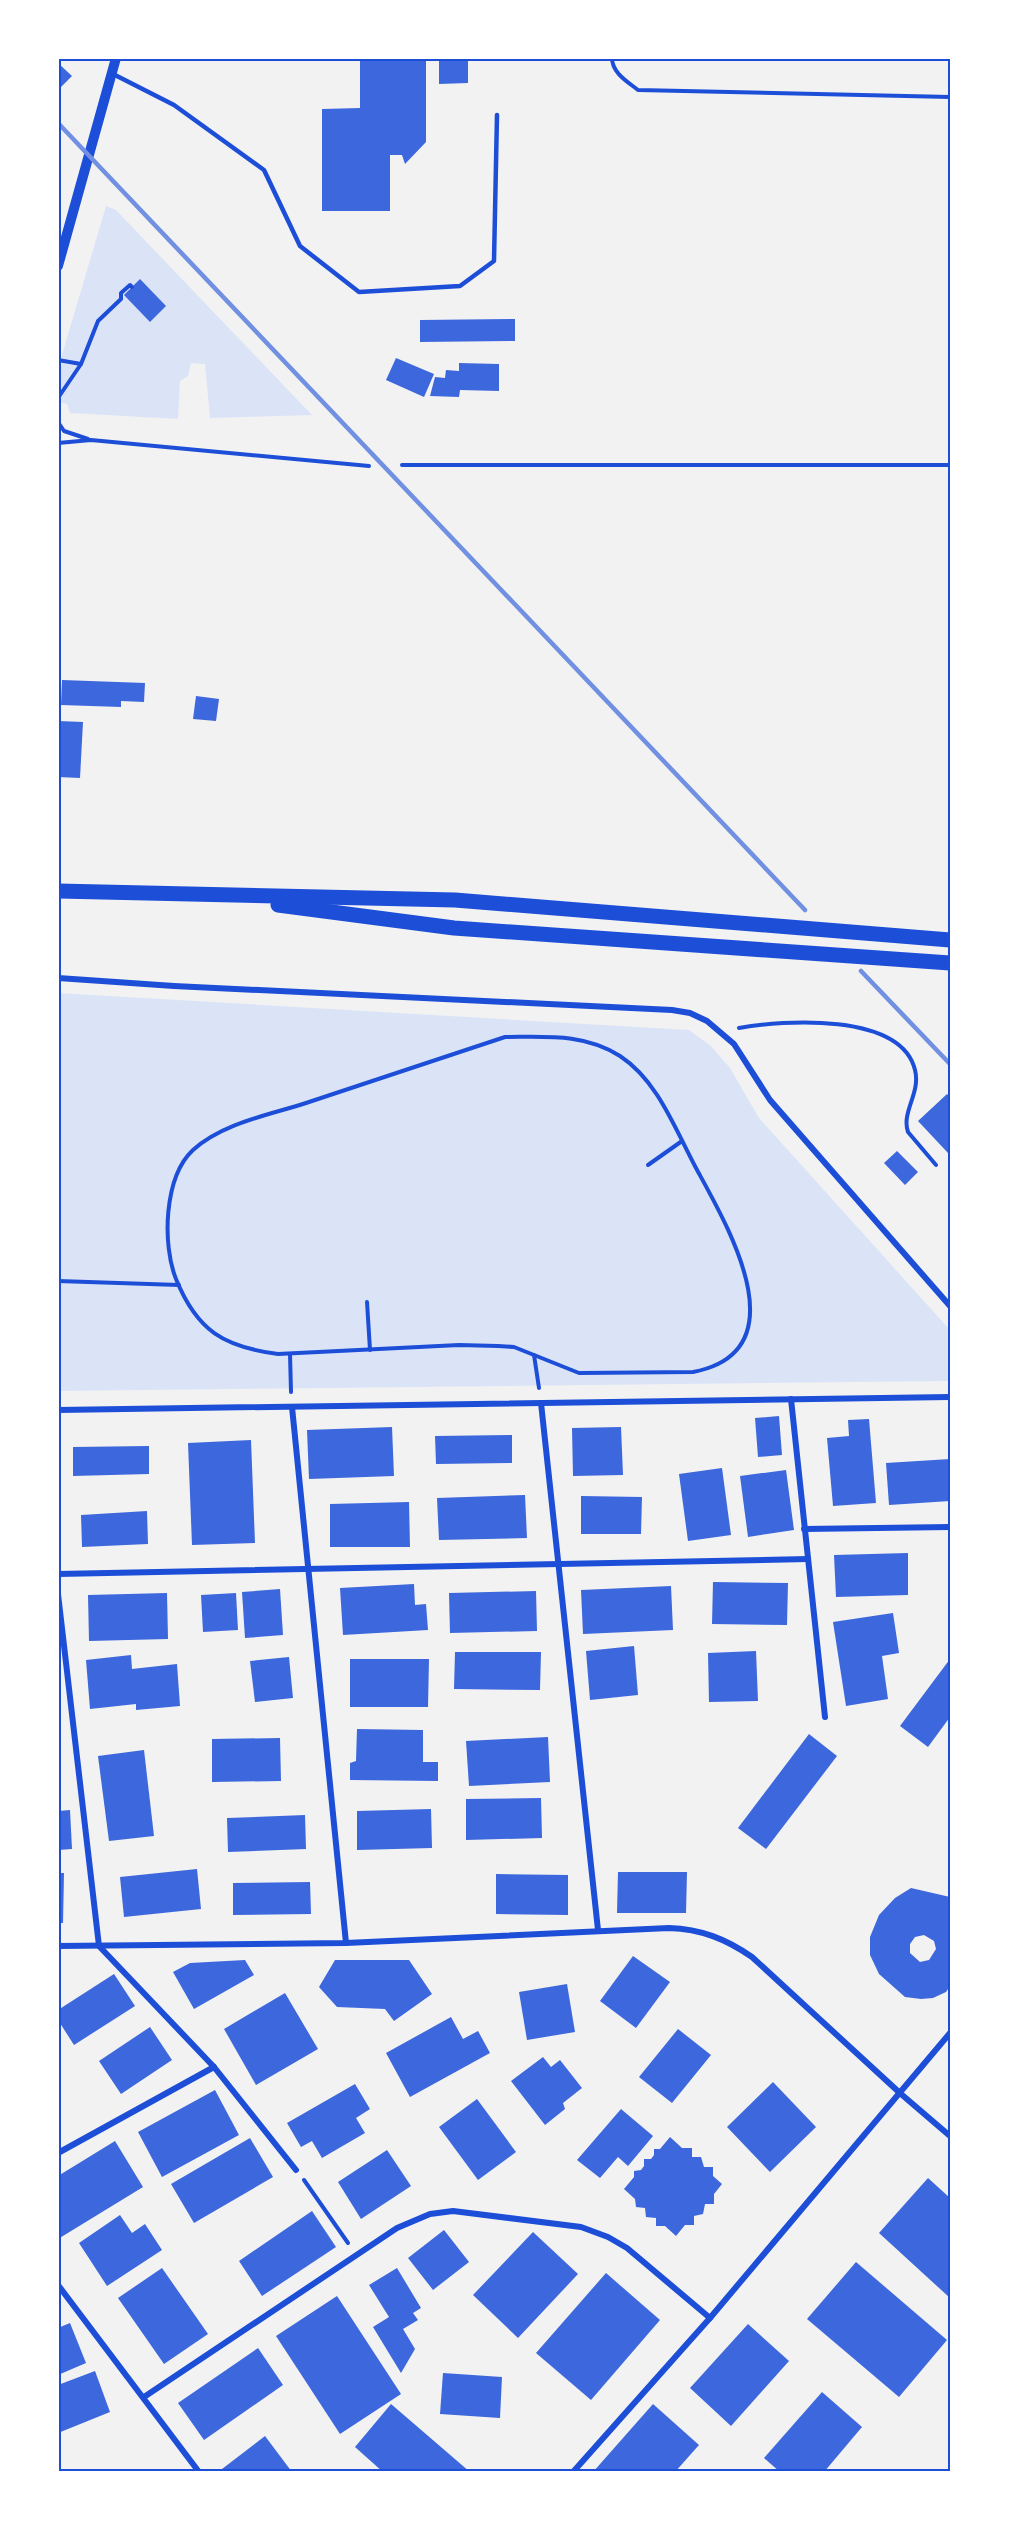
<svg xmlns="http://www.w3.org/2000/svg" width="1009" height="2530" font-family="Overpass,sans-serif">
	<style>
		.green { fill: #dbe4f7 }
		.building { fill: #3d67dc; fill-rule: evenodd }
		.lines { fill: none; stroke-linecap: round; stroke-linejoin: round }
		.path { stroke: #1d4ed8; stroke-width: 4 }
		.service { stroke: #1d4ed8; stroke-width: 4.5 }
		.minor { stroke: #1d4ed8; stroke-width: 6 }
		.tertiary { stroke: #1d4ed8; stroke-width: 10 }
		.primary { stroke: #1d4ed8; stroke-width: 15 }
		.rail { stroke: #7290e2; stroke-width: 4.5 }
		.neatline { fill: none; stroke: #1d4ed8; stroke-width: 2 }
	</style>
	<rect width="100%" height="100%" fill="#f2f2f2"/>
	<g class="green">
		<path d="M106,206l10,4 196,205 -102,3 -5,-54 -14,-1 -3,13 -8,5 -2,38 -108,-6 -3,-9 -8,-2v-37z"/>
		<path d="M58,993l631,37 22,16 19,22 29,50 191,212v51l-891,10z"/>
	</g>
	<g class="building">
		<path d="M360,58h66v84l-21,22 -3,-9h-12v56h-68v-102l38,-1z"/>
		<path d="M439,58h29v25l-29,1z"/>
		<path d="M58,63l14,13 -14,14z"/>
		<path d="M140,279l26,27 -16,16 -26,-27z"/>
		<path d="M515,319v22l-95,1v-22z"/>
		<path d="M396,358l38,16 -10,23 -38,-17z"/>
		<path d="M459,363l40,1v27l-39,-1 -1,7 -29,-1 5,-19 10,1 1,-8 13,1z"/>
		<path d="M62,680l83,3 -1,19 -23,-1v6l-60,-2z"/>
		<path d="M196,696l23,3 -3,22 -23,-2z"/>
		<path d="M58,721l25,1 -3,56 -22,-1z"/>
		<path d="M947,1094l3,3v55l-2,1 -30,-32z"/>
		<path d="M897,1151l21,21 -13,13 -21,-22z"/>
		<path d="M779,1416l3,39 -24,2 -3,-39z"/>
		<path d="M869,1419l7,84 -43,3 -6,-68 22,-2 -1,-16z"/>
		<path d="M392,1427l2,49 -85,3 -2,-49z"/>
		<path d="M621,1427l2,48 -50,1 -1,-48z"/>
		<path d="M512,1435v28l-76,1 -1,-28z"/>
		<path d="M251,1440l4,103 -63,2 -4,-102z"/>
		<path d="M149,1446v28l-76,2v-29z"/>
		<path d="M950,1459v42l-61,4 -3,-42z"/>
		<path d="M722,1468l9,67 -43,6 -9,-67z"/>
		<path d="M786,1470l8,60 -46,7 -8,-61z"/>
		<path d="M525,1495l2,43 -88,2 -2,-42z"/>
		<path d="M581,1496l61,1 -1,37h-60z"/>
		<path d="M409,1502l1,45h-80v-43z"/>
		<path d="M147,1511l1,33 -66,3 -1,-32z"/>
		<path d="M908,1553v42l-72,2 -2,-42z"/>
		<path d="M713,1582l75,1 -1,42 -75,-1z"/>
		<path d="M414,1584l1,21 11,-1 2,26 -85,5 -3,-47z"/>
		<path d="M671,1586l2,44 -90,4 -2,-44z"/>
		<path d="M280,1589l3,46 -38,3 -3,-46z"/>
		<path d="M536,1591l1,40 -87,2 -1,-40z"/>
		<path d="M167,1593l1,46 -79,2 -1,-46z"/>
		<path d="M236,1593l2,37 -35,2 -2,-37z"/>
		<path d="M893,1613l6,40 -17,3 6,43 -42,7 -13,-84z"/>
		<path d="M634,1646l4,49 -48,5 -4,-49z"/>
		<path d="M756,1651l2,50 -49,1 -1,-49z"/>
		<path d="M455,1652h86l-1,38 -86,-1z"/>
		<path d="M131,1655l1,14 45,-5 3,42 -44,4v-6l-46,5 -4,-49z"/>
		<path d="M289,1657l4,41 -38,4 -5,-41z"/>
		<path d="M350,1659h79l-1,48h-78z"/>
		<path d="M950,1659v58l-22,30 -28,-21z"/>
		<path d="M357,1729l66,1v32h15v19l-88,-1v-17l6,-2z"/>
		<path d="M809,1734l28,22 -71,93 -28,-21z"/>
		<path d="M548,1737l2,45 -81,4 -3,-45z"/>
		<path d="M280,1738l1,43 -69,1v-43z"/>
		<path d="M144,1750l10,86 -45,5 -11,-85z"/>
		<path d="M541,1798l1,40 -76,2v-41z"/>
		<path d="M431,1809l1,39 -75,2v-39z"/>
		<path d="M70,1810l2,39 -14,1v-39z"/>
		<path d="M305,1815l1,34 -78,3 -1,-34z"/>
		<path d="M197,1869l4,40 -77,8 -4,-40z"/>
		<path d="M618,1872h69l-1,41h-69z"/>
		<path d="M58,1873h6l-1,50h-5z"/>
		<path d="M496,1874l72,1v40l-72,-1z"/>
		<path d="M310,1882l1,32 -78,1v-32z"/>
		<path d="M911,1888l39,9v89l-4,6 -13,6 -12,1 -16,-2 -26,-23 -9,-19v-18l9,-22 16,-17zM924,1935l10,6 2,8 -7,11 -9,2 -10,-9v-9l5,-7z"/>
		<path d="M633,1956l37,26 -34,46 -36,-27z"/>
		<path d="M245,1960l9,15 -60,34 -21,-37 17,-9z"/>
		<path d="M335,1960h74l23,34 -38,27 -9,-12 -48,-2 -18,-20z"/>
		<path d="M114,1974l21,32 -61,39 -16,-25v-10z"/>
		<path d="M567,1984l8,48 -48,8 -8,-48z"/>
		<path d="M285,1993l33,56 -62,36 -32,-56z"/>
		<path d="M451,2017l12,22 15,-8 12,22 -80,44 -24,-44z"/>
		<path d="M150,2027l22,33 -51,34 -22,-33z"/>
		<path d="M678,2029l33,26 -39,48 -33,-26z"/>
		<path d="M543,2057l8,10 9,-7 22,28 -19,15 2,6 -20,16 -34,-44z"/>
		<path d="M773,2082l43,45 -46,45 -43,-45z"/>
		<path d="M355,2084l15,25 -14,9 9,15 -43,25 -10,-17 -11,6 -14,-24z"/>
		<path d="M215,2090l24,45 -77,42 -24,-45z"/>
		<path d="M477,2099l39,53 -38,28 -39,-53z"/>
		<path d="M621,2109l32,27 -25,30 -10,-9 -18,21 -23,-18z"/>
		<path d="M670,2137l12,11h10v9h9l3,10h9v9l9,8 -8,10v10h-9l-2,10 -9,2v9h-9l-9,11 -11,-10h-9v-8l-10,-1 -1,-9 -9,-1 -1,-8 -11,-10 10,-12v-6l7,-1 3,-4v-7h7l3,-4v-6h6z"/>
		<path d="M250,2138l23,39 -79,46 -23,-39z"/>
		<path d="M115,2141l28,46 -85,52v-63z"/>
		<path d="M387,2150l24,36 -50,33 -23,-37z"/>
		<path d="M928,2178l22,20v100l-71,-65z"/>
		<path d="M312,2211l24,36 -74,49 -23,-35z"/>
		<path d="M120,2215l12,18 13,-9 17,26 -55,36 -28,-43z"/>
		<path d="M444,2230l25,32 -36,28 -25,-32z"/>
		<path d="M533,2232l45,42 -60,64 -45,-43z"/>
		<path d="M856,2262l91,78 -48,57 -92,-78z"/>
		<path d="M162,2268l46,66 -44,30 -46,-66z"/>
		<path d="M397,2268l24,40 -8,5 5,7 -15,9 12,20 -14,24 -28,-46 16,-10 -20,-32z"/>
		<path d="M606,2273l54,47 -69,80 -55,-47z"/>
		<path d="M337,2296l64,98 -61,40 -64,-98z"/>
		<path d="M70,2323l16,40 -28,12v-47z"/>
		<path d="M748,2324l41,37 -58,65 -41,-38z"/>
		<path d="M258,2348l25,37 -79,55 -26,-37z"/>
		<path d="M95,2371l15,41 -52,21v-48z"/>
		<path d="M443,2373l59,4 -2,41 -60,-4z"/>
		<path d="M822,2392l40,35 -38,45h-44l-16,-14z"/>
		<path d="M391,2404l79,68h-87l-28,-25z"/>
		<path d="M653,2404l46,41 -24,27h-82z"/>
		<path d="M265,2436l27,36h-68l-2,-3z"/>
	</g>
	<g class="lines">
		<g class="path">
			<path d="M612,58c0,15 16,24 26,32l312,7"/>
			<path d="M58,360l23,4 -23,34"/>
			<path d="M81,364l17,-43 23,-22v-6l9,-8 2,2"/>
			<path d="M58,422l6,9 24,8"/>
			<path d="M58,443l33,-3 278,26"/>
			<path d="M402,465h548"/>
			<path d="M739,1028c43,-8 162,-16 176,42 6,23 -14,42 -7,62l28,33"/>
			<path d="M505,1037c40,0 79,-4 115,19 38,25 55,73 76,112 31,57 106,183 -3,204l-114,1 -65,-26 -16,-1 -39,-1 -181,9c-54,-7 -81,-23 -102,-75 -14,-35 -12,-102 17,-129 30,-27 76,-35 113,-47 66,-22 132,-44 199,-66z"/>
			<path d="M648,1165l34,-24"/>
			<path d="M58,1281l121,4"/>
			<path d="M367,1302l3,48"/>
			<path d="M290,1354l1,38"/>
			<path d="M534,1355l5,33"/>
			<path d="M304,2180l44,63"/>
		</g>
		<path class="service" d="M113,74l61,31 90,65 36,76 59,46 101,-6 34,-25 3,-146"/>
		<g class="minor">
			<path d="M58,978l116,8 498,24 18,3 17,8 27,23 36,56 180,206"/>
			<path d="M791,1399l34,318"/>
			<path d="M541,1403l57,527"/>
			<path d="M292,1407l54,536"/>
			<path d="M58,1410l892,-13"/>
			<path d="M804,1529l146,-2"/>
			<path d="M58,1574l750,-15"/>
			<path d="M58,1594l41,352 115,121 82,103"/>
			<path d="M58,1946l288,-3 323,-15c32,1 57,11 83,29l149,137 49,42"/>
			<path d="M58,2153l156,-86"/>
			<path d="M58,2285l141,187"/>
			<path d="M144,2397l253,-169 33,-14 23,-3 128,16 27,10 19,11 83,70"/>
			<path d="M573,2472l137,-154 240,-285"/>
		</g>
		<path class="tertiary" d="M58,266l58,-208"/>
		<g class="primary">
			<path d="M58,891l397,9 495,40"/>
			<path d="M278,905l176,23 496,35"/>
		</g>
		<g class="rail">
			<path d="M58,123l747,787"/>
			<path d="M861,971l89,93"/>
		</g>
	</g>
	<rect width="1009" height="2530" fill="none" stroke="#ffffff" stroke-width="120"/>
	<rect x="60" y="60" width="889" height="2410" class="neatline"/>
</svg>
